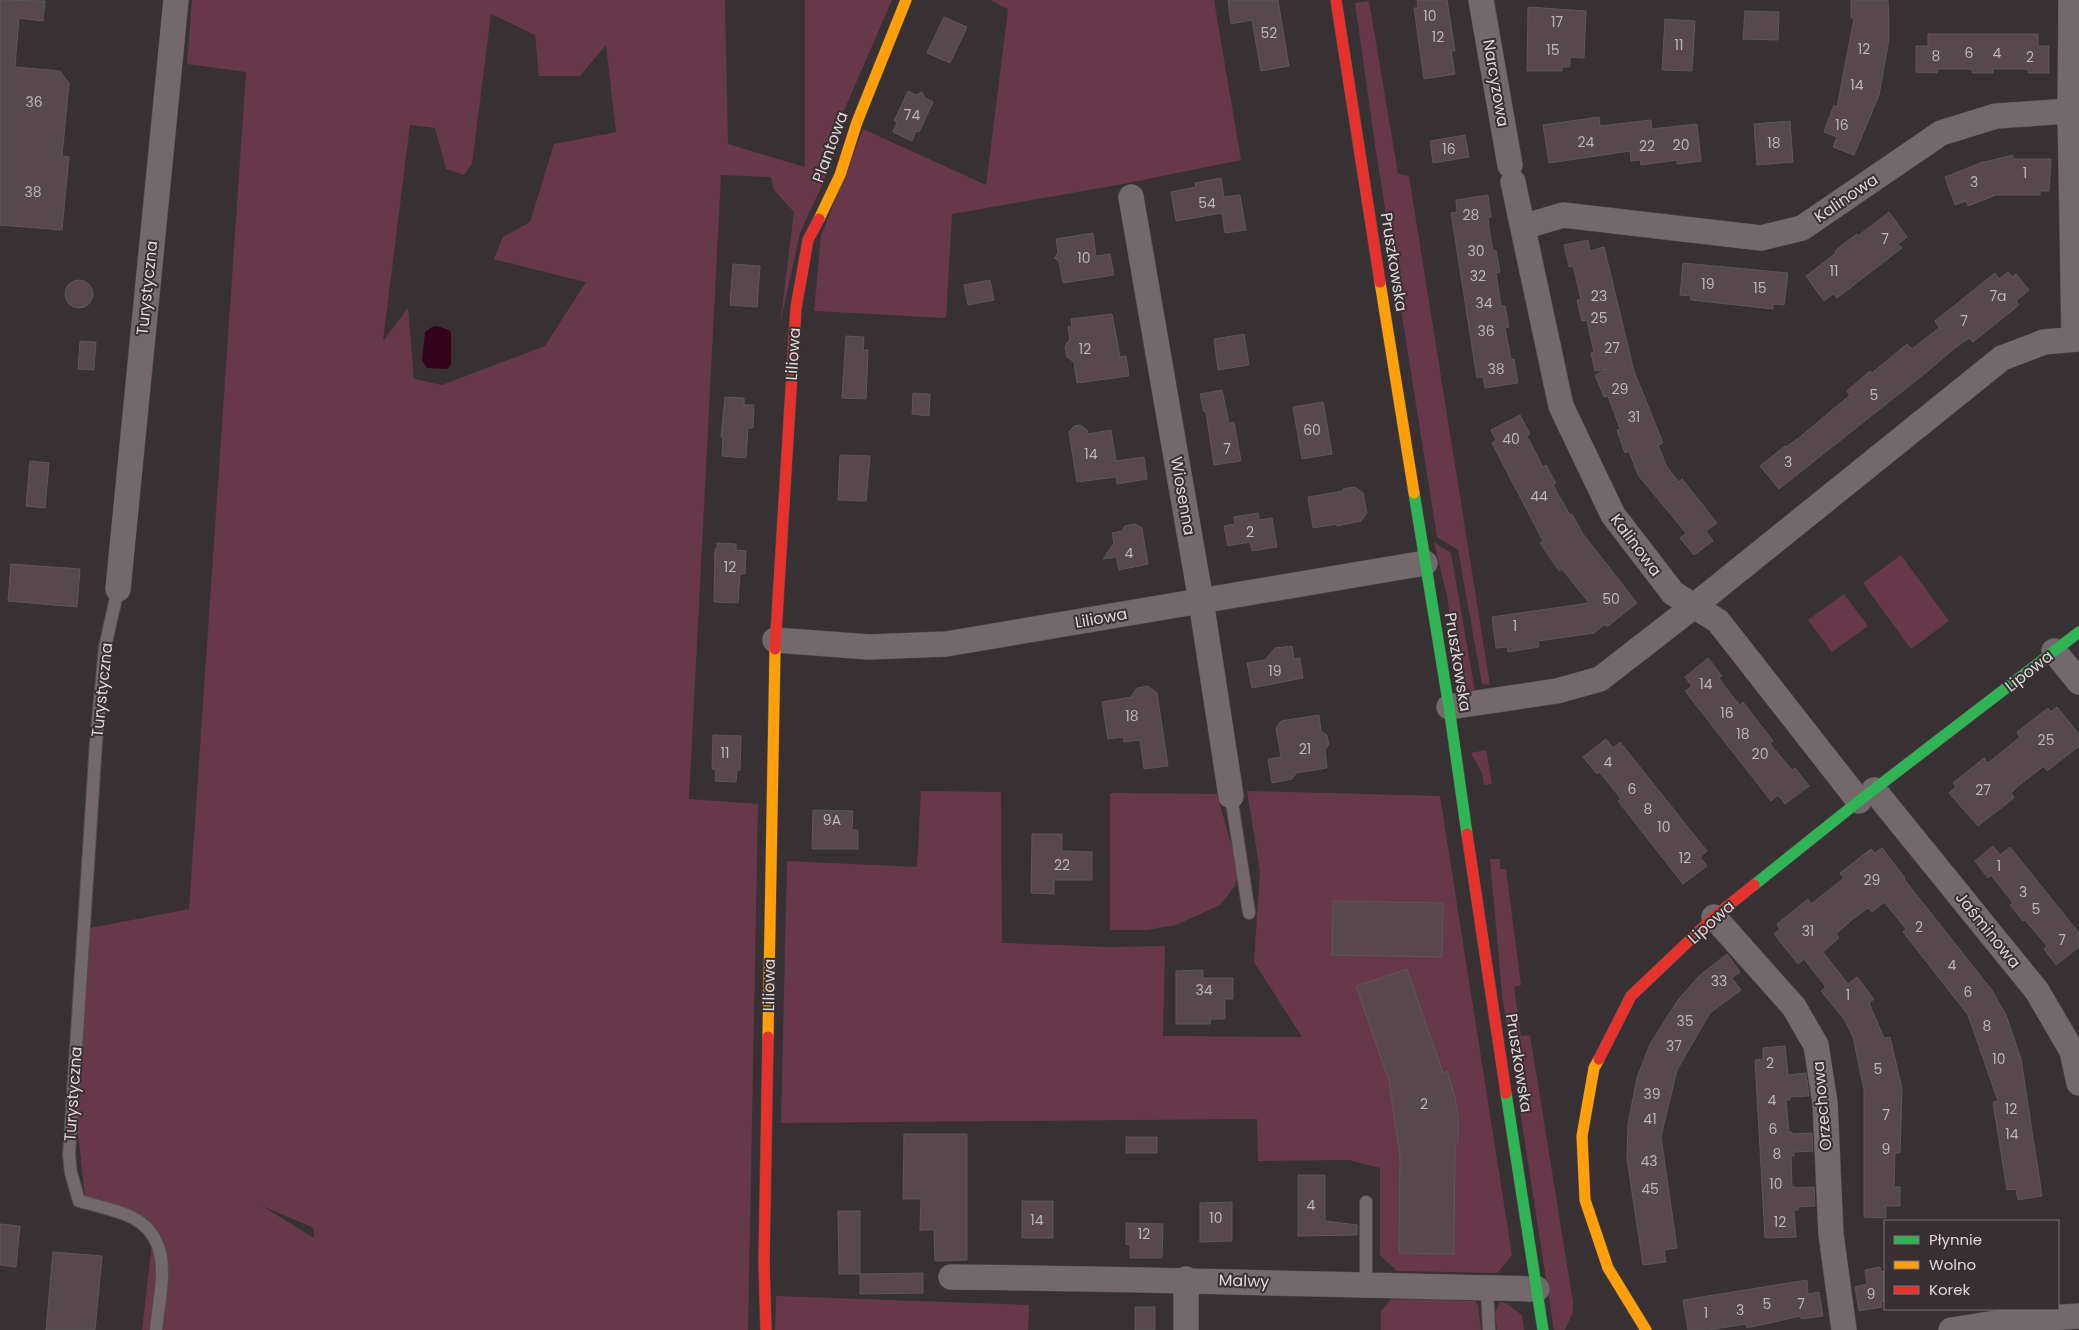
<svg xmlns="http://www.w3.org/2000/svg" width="2079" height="1330" font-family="Poppins,sans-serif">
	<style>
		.green { fill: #673849; fill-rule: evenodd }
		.water { fill: #330419 }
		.building { fill: #58484e; stroke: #5c5758 }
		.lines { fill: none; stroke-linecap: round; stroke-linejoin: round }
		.lane-casing { stroke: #514d4e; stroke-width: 14 }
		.street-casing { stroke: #514d4e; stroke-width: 26 }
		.fast-casing { stroke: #514d4e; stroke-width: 12 }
		.slow-casing { stroke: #514d4e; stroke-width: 12 }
		.jam-casing { stroke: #514d4e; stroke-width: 12 }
		.lane { stroke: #73686b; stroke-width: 12 }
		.street { stroke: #73686b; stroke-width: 25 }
		.fast { stroke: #30b455; stroke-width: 11 }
		.slow { stroke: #ff9f0a; stroke-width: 11 }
		.jam { stroke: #e5322d; stroke-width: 11 }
		.labels { text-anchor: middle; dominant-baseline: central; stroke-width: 4; stroke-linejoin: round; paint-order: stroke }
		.number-label { font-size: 14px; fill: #bdb5b7 }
		.street-label { font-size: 16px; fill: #dfd9da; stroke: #392f32 }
	</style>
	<rect width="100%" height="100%" fill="#373133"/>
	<g class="green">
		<path d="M192,0h533l3,144 77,23v-167h87l-53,122 -15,59 -24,52 -20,91 14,-112 -20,-22 -3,-13 -50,-2 -32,624 69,5 -10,526h-606l11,-95 -68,-38 -10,-90 15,-179 99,-19 57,-837 -59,-8zM491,14l44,21 4,41h41l26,-31 10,87 -62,12 -24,78 -27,15 -9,22 92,23 -41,64 -103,39 -28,-6 -6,-71 -25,33 27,-216 25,3 11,41 18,6 8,-11zM262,1206l52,22v10z"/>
		<path d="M990,0h224l27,160 -123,25 -166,29 -6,104 -132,-7 7,-75 42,-107 123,56 22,-176z"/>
		<path d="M1369,1l29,173 11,2 81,509 -8,-1 -24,-134 -21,-13 -62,-392 -20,-142z"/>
		<path d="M1434,542l17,11 24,138 -6,-1 -10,-10 -12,-84z"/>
		<path d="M1901,555l48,66 -38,28 -48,-66z"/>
		<path d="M1844,594l24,32 -36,26 -24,-32z"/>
		<path d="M1486,750l6,34 -8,1 -2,-12 -11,-20z"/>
		<path d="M921,791l80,1 1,151 107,4 56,-1 -2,90 139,1 -48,-75 6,-91 -13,-80 193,5 72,459 -15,18 -100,-2 -17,-16v-87l-31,-8 -91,1 -1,-42 -476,4 6,-262 130,6z"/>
		<path d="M1110,793l107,1 22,78 -4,14 -15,19 -44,20 -29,5h-37z"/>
		<path d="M1490,859h10v10h6l15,116 -7,2 7,49 9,-1 43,267v10l-8,18h-11l-52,-336z"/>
		<path d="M776,1296l253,9 -1,25h-253z"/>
		<path d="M1391,1299l84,2 3,4 3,25h-100v-19z"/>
		<path d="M1500,1302l7,2 15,11 2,15h-27l-2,-16z"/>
	</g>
	<path class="water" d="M437,326l12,4 2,3v31l-3,5 -21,-1 -5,-8 3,-28 7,-5z"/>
	<g class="building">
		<path d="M0,0l45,1 -2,20 -24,-3 -4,49 45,4 9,12 -7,73 7,1 -7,73 -62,-5z"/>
		<path d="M1228,0h50l11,66 -28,5 -9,-51 -21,4z"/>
		<path d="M1417,0h30l8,51h-4l4,23 -31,5 -10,-71h4z"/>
		<path d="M1851,0h37l1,18v22l-10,55 -25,60 -21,-8 4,-10 -13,-5 10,-27 3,2 17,-89h-3z"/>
		<path d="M1528,7l58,4 -2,47 -14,-1v10h-8v4h-35z"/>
		<path d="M1745,11l34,1 -1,28 -35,-1z"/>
		<path d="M944,17l23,10 -17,36 -23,-10z"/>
		<path d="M1665,19l30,2 -3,50 -30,-1z"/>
		<path d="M1928,34h110v12h11v27h-21v-4h-35v4h-21v-4h-34l-1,4 -21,-1v-26h12z"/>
		<path d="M908,91l8,4 6,-3 3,6 8,4 -14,30 -3,-1 -4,10 -19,-9 4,-10 -3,-1z"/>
		<path d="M1599,117l1,9 51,-6 1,9 45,-5 4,37 -24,3v-4l-36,5 -1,-5 -9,1 -1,-10 -81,12 -6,-38z"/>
		<path d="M1790,121l3,41 -36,3 -3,-41z"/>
		<path d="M1465,135l4,22 -36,6 -3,-22z"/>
		<path d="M2013,155v4h38l-2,32h-9v4h-44l-28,11 -2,-5 -11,4 -10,-28 35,-14z"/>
		<path d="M1221,178l3,19 16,-2 6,35 -21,3 -3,-20 -46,8 -5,-29 25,-5 -1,-4z"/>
		<path d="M1488,195l3,22 -3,1 2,16 3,17 3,-1 4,22 -4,1 5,33h4l4,21 -4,1 6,32 3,-1 4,24 -33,5 -2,-11 -6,1 -26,-165 6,-1 -1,-12z"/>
		<path d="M1889,212l18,25 -9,7 4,4 -65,50 -4,-4 -9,7 -18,-25 30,-23 -1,-2 11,-9 11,-8 1,2z"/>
		<path d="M1093,233l3,23 14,-2 4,21 -51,8 -4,-22 -5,-3 4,-5 -2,-14z"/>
		<path d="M1588,240l2,11 14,-4 30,124 29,72 -5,2 9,22 12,15 3,-3 35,44 -11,8 7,10 -19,14 -14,-17 6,-5 -48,-58 -9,-24 -4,2 -8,-23 3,-1 -6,-17 -6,-16 -4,1 -9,-22 12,-6 -12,2 -4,-18 3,-1 -4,-17 -3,-15 -5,1 -5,-21 4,-1 -8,-33 -4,1 -5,-22z"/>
		<path d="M1683,263l105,10 -4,32 -11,-1v5l-82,-9v-4l-11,-1z"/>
		<path d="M733,264l27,2 -3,41 -27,-2z"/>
		<path d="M2008,272l4,5 4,-3 13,16 -13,11 3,4 -46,37 -4,-4 -14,10 -27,23 -149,118 -19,-23 25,-20 1,1 14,-10 50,-42 -3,-4 23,-20 2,2 35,-29 5,5 27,-21 -4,-7 60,-48 4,6z"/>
		<path d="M990,280l4,20 -26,5 -4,-20z"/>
		<circle cx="79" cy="294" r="14"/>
		<path d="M1112,314l8,43 6,-1 3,20 -52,7 -3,-21 -7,-5 -2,-11 5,-7 -2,-12 4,-1 -1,-7z"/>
		<path d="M1244,334l5,31 -31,5 -4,-31z"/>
		<path d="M846,336l18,1 -1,13h5l-2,49 -24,-1z"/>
		<path d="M80,341l16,1 -2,28 -16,-1z"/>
		<path d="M1222,390l7,33 5,-1 7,39 -27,4 -8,-53h-2l-4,-18z"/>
		<path d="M913,393l17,1 -1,22 -17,-2z"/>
		<path d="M725,397l19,1v7h10l-1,23h-5l-2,30 -24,-2 1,-19h-2z"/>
		<path d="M1323,402l9,52 -30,5 -9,-52z"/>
		<path d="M1520,415l10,19 -3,2 16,31 3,-2 10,18 -3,2 17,30 2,-1 11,20 54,69 -30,24 -2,-3 -11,9 -56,8 1,6 -31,5 -1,-5 -11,1 -4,-31 97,-14 -27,-34 -3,2 -19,-28 3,-2 -51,-98 4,-3 -5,-10z"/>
		<path d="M1080,425l7,5 1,4 23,-4 5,31 28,-4 3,22 -30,5 -1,-7 -39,5 -8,-50 5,-6z"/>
		<path d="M840,455l30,1 -4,45 -28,-1z"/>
		<path d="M30,461l19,2 -4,45 -19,-2z"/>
		<path d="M1355,487l8,6 4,20 -6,8 -24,5v-2l-24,4 -5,-31 35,-6v-2z"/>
		<path d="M1258,513l1,7 13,-2 5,29 -25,4 -2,-9 -22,4 -4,-20 11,-2 -1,-7z"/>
		<path d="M1135,524l7,4 6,36 -29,6 -3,-13 -13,2 11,-16 -2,-10 10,-2 3,-5z"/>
		<path d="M717,543l19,1v6l10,1 -1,23h-5l-2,29 -24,-1 1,-53h2z"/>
		<path d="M11,564l69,5 -3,38 -69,-6z"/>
		<path d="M1292,646l2,13 6,-1 3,20 -51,10 -5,-25 18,-3 10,-12z"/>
		<path d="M1708,658l14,18 -3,2 10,14 11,13 3,-3 30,39 -3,3 22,26 3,-2 14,18 -24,18 -7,-9 -7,6 -86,-110 7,-5 -7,-9z"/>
		<path d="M1148,686l9,7 11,73 -24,3 -4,-29 -16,2 -1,-5 -15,2 -6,-37 29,-5 6,-9z"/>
		<path d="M2057,707l22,27v12l-32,25 -3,-5 -27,21 -6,6 3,5 -36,28 -29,-33 7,-6 -3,-4 31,-25 4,5 32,-26 -3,-5 31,-24 3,4z"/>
		<path d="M1319,715l2,16 6,4 2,9 -4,6 2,18 -31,5 -4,6 -20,4 -4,-24 13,-2 -5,-29 5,-7z"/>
		<path d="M713,735l28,1 -1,34h-3l-1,12 -21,-1 1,-11 -4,-1z"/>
		<path d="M1606,739l7,9 7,-6 87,109 -7,6 7,9 -24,18 -65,-83 3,-2 -11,-14 -11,-13 -2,2 -14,-17z"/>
		<path d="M813,810l40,1 -1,19h6v19h-46z"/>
		<path d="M1032,834h30v17l30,1v28h-38v14l-23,-1z"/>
		<path d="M1993,846l7,9 10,-8 69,86v14l-23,18 -12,-16 3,-3 -22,-26 -2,1 -13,-16 3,-2 -22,-28 -3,3 -13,-17z"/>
		<path d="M1882,848l23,30 -1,1 87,110 15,26 15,44 21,137 -24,4 -2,-11 -9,1 -14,-88 5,-1 -30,-86 -65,-83 3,-3 -22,-27 -12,10 -4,-4 -15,11 -17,15 3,4 -16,14 25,32 9,-7 17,22 -5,4 15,35 6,-1 12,52 -2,64h-5l-1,34h6v19h-14v12l-22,-1v-127l-11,-53 -9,-18 -23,-28 5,-4 -22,-28 -6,5 -24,-30 6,-5 -3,-5 31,-25 3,5 33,-26 -4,-5 31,-24 4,4z"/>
		<path d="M1333,901l110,2 -1,54 -110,-2z"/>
		<path d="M1727,954l13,18 -8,6 9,12 -31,23 -33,57 -16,67 16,111 -13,2 2,12 -23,3 -16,-106 1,-35 9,-46 13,-34 28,-44 21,-24z"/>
		<path d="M1407,969l36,104 4,-2 8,26 3,20v25h-3l-1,112 -55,-1 1,-97 -11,-75 -33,-95z"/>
		<path d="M1203,970v8h30v21h-8v20h-14l-1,5h-34v-53z"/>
		<path d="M1785,1046l3,29 18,-2 3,23 -19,1v3h-4l3,32h3v2l20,-1 1,18 -19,1v4h-3l1,31h4v1l18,-1 1,19 -17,1v3h-4l2,27 -31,1 -10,-178 8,-1v-11z"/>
		<path d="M904,1134h63v126l-32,1 -1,-31h-14l1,-31h-18z"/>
		<rect x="1126" y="1137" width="31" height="16"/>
		<path d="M1298,1175h27v46l32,4v10l-59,1z"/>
		<rect x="1022" y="1201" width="31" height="37"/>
		<path d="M1232,1202v39l-32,1v-39z"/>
		<path d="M838,1211h22v63h-21z"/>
		<path d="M1126,1223l37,1 -1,34h-32v-13l-4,-1z"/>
		<path d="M0,1224l20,2 -4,41 -16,-2z"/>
		<path d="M53,1252l49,4 -7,74h-49z"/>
		<path d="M1880,1267l1,5 4,-1v30l-4,1 1,5 -23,4 -4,-24 12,-3 -2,-14z"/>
		<path d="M923,1273v20l-63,1v-20z"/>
		<path d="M1807,1280l1,14 11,-2 4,24 -22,3v-3l-54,12 -1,-4 -38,6h-20l-5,-30z"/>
		<rect x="1135" y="1307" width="20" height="23"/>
	</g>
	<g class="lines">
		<defs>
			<g id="lane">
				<path d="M118,589l-13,58 -9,95 -27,413 2,18 8,28c16,4 33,8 48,14 50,21 33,73 29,115"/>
				<path d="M1231,796l18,117"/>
				<path d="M1366,1202v84"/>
				<path d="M1487,1288l2,42"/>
			</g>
			<g id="street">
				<path d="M1481,0l29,165"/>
				<path d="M2071,0l-1,111 4,228"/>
				<path d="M1513,182l48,224 52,109 60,78 45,28 141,180"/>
				<path d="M1131,197l70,404 30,195"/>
				<path d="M1523,227l40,-12 198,23 41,-10 139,-95 55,-17 74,-5"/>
				<path d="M118,589l58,-589"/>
				<path d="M775,640l94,7 77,-3 479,-81"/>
				<path d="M2054,651l25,31"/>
				<path d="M1449,707l108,-16 43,-12 94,-73 308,-248 42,-16 35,-3"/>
				<path d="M1874,790l163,201 35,60 7,32"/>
				<path d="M1714,917l80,90 22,38 9,58 6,131 13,96"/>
				<path d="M951,1277c195,2 391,8 586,12"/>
				<path d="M1186,1330v-51"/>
				<path d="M1951,1330l64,-10 64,-4"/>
			</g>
			<g id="fast">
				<path d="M1414,493l35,214 18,127"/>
				<path d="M1754,885l105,-84 220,-169"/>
				<path d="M1506,1093l37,237"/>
			</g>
			<g id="slow">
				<path d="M819,219l21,-44 17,-53 49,-122"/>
				<path d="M1380,282l34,211"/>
				<path d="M768,1037l7,-388"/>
				<path d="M1599,1059l-5,9 -12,68 3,64 23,68 38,62"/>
			</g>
			<g id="jam">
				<path d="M1336,0l44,282"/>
				<path d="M775,649l21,-341 12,-68 11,-21"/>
				<path d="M1467,834l39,259"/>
				<path d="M1599,1059l32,-63 83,-79 40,-32"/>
				<path d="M766,1330l-2,-68 4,-225"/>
			</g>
		</defs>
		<use href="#lane" class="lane-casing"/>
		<use href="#street" class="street-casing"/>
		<use href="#fast" class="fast-casing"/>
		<use href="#slow" class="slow-casing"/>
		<use href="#jam" class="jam-casing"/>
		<use href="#lane" class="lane"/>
		<use href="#street" class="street"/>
		<use href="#fast" class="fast"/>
		<use href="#slow" class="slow"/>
		<use href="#jam" class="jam"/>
	</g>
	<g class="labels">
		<g class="number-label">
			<text x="1430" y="16">10</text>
			<text x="1557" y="22">17</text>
			<text x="1269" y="33">52</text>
			<text x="1438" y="37">12</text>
			<text x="1679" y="45">11</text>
			<text x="1864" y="49">12</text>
			<text x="1553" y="50">15</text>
			<text x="1969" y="53">6</text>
			<text x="1997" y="53">4</text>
			<text x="1936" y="56">8</text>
			<text x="2030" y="57">2</text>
			<text x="1857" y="85">14</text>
			<text x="34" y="102">36</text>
			<text x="912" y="115">74</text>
			<text x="1842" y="125">16</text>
			<text x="1586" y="142">24</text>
			<text x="1774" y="143">18</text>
			<text x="1681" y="145">20</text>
			<text x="1647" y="146">22</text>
			<text x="1449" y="149">16</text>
			<text x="2025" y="173">1</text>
			<text x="1974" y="182">3</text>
			<text x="33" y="192">38</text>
			<text x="1207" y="203">54</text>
			<text x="1471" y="215">28</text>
			<text x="1885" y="239">7</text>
			<text x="1476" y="251">30</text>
			<text x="1084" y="258">10</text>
			<text x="1834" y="271">11</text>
			<text x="1478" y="276">32</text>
			<text x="1708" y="284">19</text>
			<text x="1760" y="288">15</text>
			<text x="1599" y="296">23</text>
			<text x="1998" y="296">7a</text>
			<text x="1484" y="303">34</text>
			<text x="1599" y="318">25</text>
			<text x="1964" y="321">7</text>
			<text x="1486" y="331">36</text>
			<text x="1612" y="348">27</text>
			<text x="1085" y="349">12</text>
			<text x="1496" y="369">38</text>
			<text x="1620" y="389">29</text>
			<text x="1874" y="395">5</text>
			<text x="1634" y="417">31</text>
			<text x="1312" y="430">60</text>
			<text x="1511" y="439">40</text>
			<text x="1227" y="449">7</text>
			<text x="1091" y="454">14</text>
			<text x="1788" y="462">3</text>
			<text x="1539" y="496">44</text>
			<text x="1250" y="532">2</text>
			<text x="1129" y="553">4</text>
			<text x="730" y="567">12</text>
			<text x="1611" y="599">50</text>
			<text x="1515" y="626">1</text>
			<text x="1275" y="671">19</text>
			<text x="1706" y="684">14</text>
			<text x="1727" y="713">16</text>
			<text x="1132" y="716">18</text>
			<text x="1743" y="734">18</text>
			<text x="2046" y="740">25</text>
			<text x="1305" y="749">21</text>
			<text x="725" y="753">11</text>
			<text x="1760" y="754">20</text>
			<text x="1608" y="762">4</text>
			<text x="1632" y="789">6</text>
			<text x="1983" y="790">27</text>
			<text x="1648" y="809">8</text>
			<text x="832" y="820">9A</text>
			<text x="1664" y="827">10</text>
			<text x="1685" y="858">12</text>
			<text x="1062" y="865">22</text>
			<text x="1999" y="866">1</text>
			<text x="1872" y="880">29</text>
			<text x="2023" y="892">3</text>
			<text x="2036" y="909">5</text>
			<text x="1919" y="927">2</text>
			<text x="1808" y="931">31</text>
			<text x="2062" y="940">7</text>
			<text x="1952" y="965">4</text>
			<text x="1719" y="981">33</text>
			<text x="1204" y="990">34</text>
			<text x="1968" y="992">6</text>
			<text x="1848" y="995">1</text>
			<text x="1685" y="1021">35</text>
			<text x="1987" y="1026">8</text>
			<text x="1674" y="1046">37</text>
			<text x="1999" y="1059">10</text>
			<text x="1770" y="1063">2</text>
			<text x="1878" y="1069">5</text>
			<text x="1652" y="1094">39</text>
			<text x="1772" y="1100">4</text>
			<text x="1424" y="1104">2</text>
			<text x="2011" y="1109">12</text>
			<text x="1886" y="1115">7</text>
			<text x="1650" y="1119">41</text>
			<text x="1773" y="1129">6</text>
			<text x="2012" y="1134">14</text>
			<text x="1886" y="1149">9</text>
			<text x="1777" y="1154">8</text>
			<text x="1649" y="1161">43</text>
			<text x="1776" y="1184">10</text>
			<text x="1650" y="1189">45</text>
			<text x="1311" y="1205">4</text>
			<text x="1216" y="1218">10</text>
			<text x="1037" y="1220">14</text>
			<text x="1780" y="1222">12</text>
			<text x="1144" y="1234">12</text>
			<text x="1871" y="1294">9</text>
			<text x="1767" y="1304">5</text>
			<text x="1801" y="1304">7</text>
			<text x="1740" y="1310">3</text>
			<text x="1706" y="1313">1</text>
		</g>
		<g class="street-label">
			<text transform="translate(1496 83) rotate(80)">Narcyzowa</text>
			<text transform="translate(830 147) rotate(-70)">Plantowa</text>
			<text transform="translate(1846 198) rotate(-34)">Kalinowa</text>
			<text transform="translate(1394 262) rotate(81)">Pruszkowska</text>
			<text transform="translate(147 288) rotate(-84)">Turystyczna</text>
			<text transform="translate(793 354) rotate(-86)">Liliowa</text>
			<text transform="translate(1183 496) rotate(80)">Wiosenna</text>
			<text transform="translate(1636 545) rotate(53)">Kalinowa</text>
			<text transform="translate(1101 618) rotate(-10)">Liliowa</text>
			<text transform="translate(1458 662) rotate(81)">Pruszkowska</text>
			<text transform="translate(2029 671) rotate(-38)">Lipowa</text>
			<text transform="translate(102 690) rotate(-84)">Turystyczna</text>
			<text transform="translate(1711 922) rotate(-42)">Lipowa</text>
			<text transform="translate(1988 930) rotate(51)">Jaśminowa</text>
			<text transform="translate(769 985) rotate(-89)">Liliowa</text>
			<text transform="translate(1519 1063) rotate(81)">Pruszkowska</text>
			<text transform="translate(73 1094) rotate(-86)">Turystyczna</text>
			<text transform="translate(1822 1106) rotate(-95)">Orzechowa</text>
			<text transform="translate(1244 1281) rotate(2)">Malwy</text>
		</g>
	</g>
	<rect x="1884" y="1220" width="175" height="90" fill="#392f32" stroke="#7b7375"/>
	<rect x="1894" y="1236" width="25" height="8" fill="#30b455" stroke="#7b7375"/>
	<text x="1929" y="1245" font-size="15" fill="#dfd9da">Płynnie</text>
	<rect x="1894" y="1261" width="25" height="8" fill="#ff9f0a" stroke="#7b7375"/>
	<text x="1929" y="1270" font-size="15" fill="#dfd9da">Wolno</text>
	<rect x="1894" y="1286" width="25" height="8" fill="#e5322d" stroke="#7b7375"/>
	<text x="1929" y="1295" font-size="15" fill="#dfd9da">Korek</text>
</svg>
